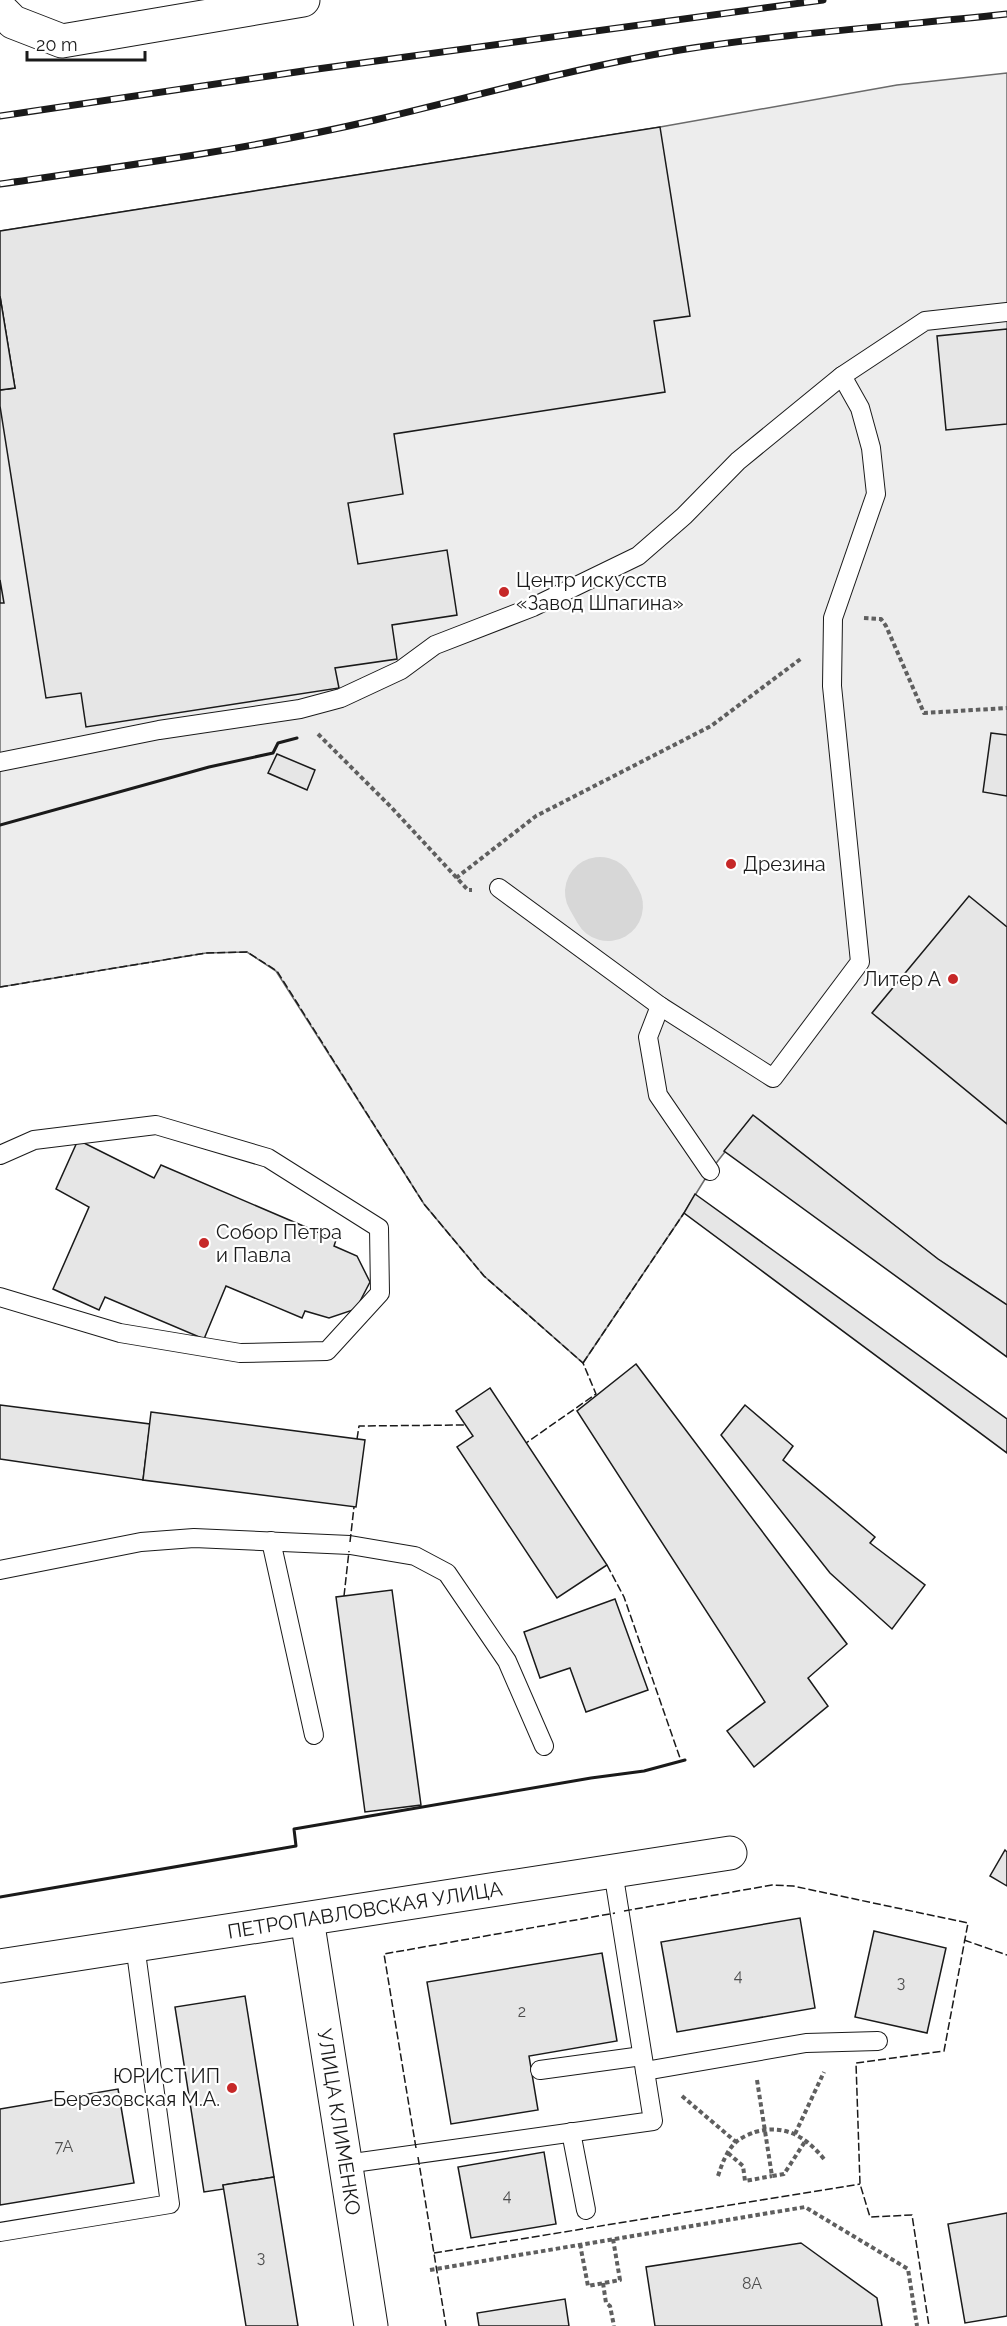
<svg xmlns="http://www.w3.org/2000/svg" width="1007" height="2326" font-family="Raleway,sans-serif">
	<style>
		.built { fill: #ededed; stroke: #6a6a6a; stroke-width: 1.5 }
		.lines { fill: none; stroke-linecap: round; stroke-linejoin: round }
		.river { stroke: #d7d7d7; stroke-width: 70 }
		.building { fill: #e6e6e6; stroke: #1a1a1a; stroke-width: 1.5 }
		.service-casing { stroke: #1a1a1a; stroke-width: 20 }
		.minor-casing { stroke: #1a1a1a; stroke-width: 35 }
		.path { stroke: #5f5f5f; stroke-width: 4; stroke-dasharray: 4.5 3; stroke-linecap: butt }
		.service { stroke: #fff; stroke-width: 18 }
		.minor { stroke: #fff; stroke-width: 33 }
		.rail-casing { stroke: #1a1a1a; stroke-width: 7 }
		.rail { stroke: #fff; stroke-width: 4.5; stroke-dasharray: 14; stroke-linecap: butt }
		.fence { stroke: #1a1a1a; stroke-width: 1.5; stroke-dasharray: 8 3; stroke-linecap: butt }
		.wall { stroke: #1a1a1a; stroke-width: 3 }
		.poi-dot { fill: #c62828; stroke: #fff; stroke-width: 2 }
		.labels { text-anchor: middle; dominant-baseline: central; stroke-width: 4.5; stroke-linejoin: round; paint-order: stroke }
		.number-label { font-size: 16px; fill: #4d4d4d }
		.poi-label { font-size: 20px; fill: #1a1a1a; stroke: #fff; text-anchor: start }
		.street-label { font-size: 20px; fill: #1a1a1a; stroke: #fff }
	</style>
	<rect width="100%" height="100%" fill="#fff"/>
	<path class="built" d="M1007,73v1232l-69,-46 -185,-143 -43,55 -26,42 -101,150 -99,-87 -60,-72 -148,-233 -29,-19 -41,1 -206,34v-756l660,-104 237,-42z"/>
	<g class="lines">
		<path class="river" d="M600,892l8,14"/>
	</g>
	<g class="building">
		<path d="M660,127l30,189 -36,5 11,71 -271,42 9,60 -55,9 10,61 89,-14 10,65 -65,10 5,34 -62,9 4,20 -253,39 -5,-34 -35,5 -46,-292v-16l15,-2 -15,-92v-65z"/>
		<path d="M0,296l15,92 -15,2z"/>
		<path d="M1007,329v95l-61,6 -9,-94z"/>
		<path d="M0,580l4,23h-4z"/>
		<path d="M991,733l16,2v61l-24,-4z"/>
		<path d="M277,754l38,16 -8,20 -39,-17z"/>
		<path d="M969,896l38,31v197l-135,-111z"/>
		<path d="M753,1115l185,144 69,46v52l-283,-206z"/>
		<path d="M78,1140l76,38 7,-13 175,75 -2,6 23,10 13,26 -14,27 -27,9 -24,-7 -3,7 -76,-32 -22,53 -99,-42 -6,13 -46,-21 36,-82 -33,-18z"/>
		<path d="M695,1194l312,225v34l-323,-240z"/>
		<path d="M636,1364l211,280 -39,34 20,28 -74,61 -27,-36 38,-29 -188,-291z"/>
		<path d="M490,1388l117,177 -50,33 -100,-151 16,-11 -17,-25z"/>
		<path d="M0,1405l150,19 -7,56 -143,-21z"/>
		<path d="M745,1405l48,41 -10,14 92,77 -5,6 55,42 -33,44 -62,-56 -109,-138z"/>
		<path d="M151,1412l214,28 -9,67 -213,-27z"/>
		<path d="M392,1590l29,215 -56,7 -29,-215z"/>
		<path d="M615,1599l33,91 -62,22 -16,-44 -30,10 -16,-46z"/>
		<path d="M1005,1850l2,2v34l-17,-10z"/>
		<path d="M800,1918l15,90 -138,24 -16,-90z"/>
		<path d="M874,1931l72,17 -19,85 -72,-16z"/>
		<path d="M602,1953l15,88 -88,15 9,54 -87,14 -24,-142z"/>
		<path d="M245,1996l29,181 -51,8 1,4 -20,3 -29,-185z"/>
		<path d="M118,2089l16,94 -134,22v-96z"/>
		<path d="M544,2152l12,72 -85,14 -13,-71z"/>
		<path d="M274,2177l24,149h-52l-23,-141z"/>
		<path d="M1007,2213v103l-42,7 -17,-99z"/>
		<path d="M801,2243l76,55 5,28h-227l-9,-59z"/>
		<path d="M565,2299l4,27h-90l-2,-13z"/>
	</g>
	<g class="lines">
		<defs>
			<g id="service">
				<path d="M0,762l159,-32 141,-21 41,-11 60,-28 34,-25 98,-38 105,-51 46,-40 54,-55 104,-85 83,-55 82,-9"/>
				<path d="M499,888l161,118 113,72 87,-116 -28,-276 1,-68 43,-124 -5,-46 -11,-40 -18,-32"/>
				<path d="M660,1006l-12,31 10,58 52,76"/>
				<path d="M0,1155l34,-15 122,-15 112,33 111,70 1,65 -53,58 -87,2 -120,-20 -120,-36"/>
				<path d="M271,1541l43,194"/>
				<path d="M0,1570l141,-28 53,-4 156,7 65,11 32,17 60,88 37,85"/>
				<path d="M540,2070l102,-14"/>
				<path d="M645,2071l161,-28 72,-2"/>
				<path d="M571,2132l15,78"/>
				<path d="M346,2164l307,-43 -40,-250"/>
				<path d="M0,2232l170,-28 -35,-259"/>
			</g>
			<g id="minor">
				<path d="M0,9l13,13 49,19 241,-41"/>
				<path d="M307,1919l64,407"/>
				<path d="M0,1966l730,-113"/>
			</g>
		</defs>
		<use href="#service" class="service-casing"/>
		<use href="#minor" class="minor-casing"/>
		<g class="path">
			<path d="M864,618l17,1 5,7 38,87 83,-5"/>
			<path d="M318,734l74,74 76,82h4"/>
			<path d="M456,878l80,-62 175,-90 91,-68"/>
			<path d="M757,2080l15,96 12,-2 22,-34"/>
			<path d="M682,2096l54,46"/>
			<path d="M795,2134l29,-62"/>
			<path d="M728,2153l15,13 2,15 27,-5"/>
			<path d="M718,2176c4,-12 8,-24 17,-33 5,-5 14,-9 20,-11 30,-8 50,4 69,27"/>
			<path d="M580,2244l8,42 32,-6 -7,-41"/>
			<path d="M430,2270l375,-63 103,62 9,57"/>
			<path d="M603,2283l3,20 4,3 4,20"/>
		</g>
		<use href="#service" class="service"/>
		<use href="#minor" class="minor"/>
		<defs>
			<g id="rail">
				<path d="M0,116l310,-46 513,-70"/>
				<path d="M0,184c125,-18 251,-35 375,-64 102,-24 202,-53 305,-70 108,-17 218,-24 327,-36"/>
			</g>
		</defs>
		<use href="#rail" class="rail-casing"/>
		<use href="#rail" class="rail"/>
		<g class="fence">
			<path d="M0,987l206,-34 41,-1 30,19 147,233 60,72 99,87 13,31 -70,49"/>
			<path d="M583,1363l101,-150"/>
			<path d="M357,1439l2,-13 106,-1"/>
			<path d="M350,1542l4,-35"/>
			<path d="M607,1565l17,32 57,164"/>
			<path d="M344,1596l5,-45"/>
			<path d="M624,1911l148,-26 21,1 175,37 -24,128 -88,12 4,121 10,33 42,-2 17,111"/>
			<path d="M964,1940l43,15"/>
			<path d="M416,2148l-32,-194 231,-41"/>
			<path d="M418,2157l28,169"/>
			<path d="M434,2253l426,-69"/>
		</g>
		<g class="wall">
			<path d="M0,825l209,-58 64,-14 5,-10 19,-5"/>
			<path d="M0,1897l296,-51 -2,-17 297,-51 53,-7 41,-11"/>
		</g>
	</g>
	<g class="poi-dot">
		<circle cx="504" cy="592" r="6"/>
		<circle cx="731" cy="864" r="6"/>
		<circle cx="953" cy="979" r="6"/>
		<circle cx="204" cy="1243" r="6"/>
		<circle cx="232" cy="2088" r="6"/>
	</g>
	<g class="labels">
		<g class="number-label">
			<text x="738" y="1975">4</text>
			<text x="901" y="1982">3</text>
			<text x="522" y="2011">2</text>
			<text x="64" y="2146">7А</text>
			<text x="507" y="2195">4</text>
			<text x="261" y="2257">3</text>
			<text x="752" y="2283">8А</text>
		</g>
		<g class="poi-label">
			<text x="516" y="580">Центр искусств<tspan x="516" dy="23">«Завод Шпагина»</tspan></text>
			<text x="743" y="864">Дрезина</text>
			<text x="941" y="979" text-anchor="end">Литер А</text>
			<text x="216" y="1232">Собор Петра<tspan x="216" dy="23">и Павла</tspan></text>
			<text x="220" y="2076" text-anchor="end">ЮРИСТ ИП<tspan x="220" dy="23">Березовская М.А.</tspan></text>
		</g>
		<g class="street-label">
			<text transform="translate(365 1910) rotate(-9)">ПЕТРОПАВЛОВСКАЯ УЛИЦА</text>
			<text transform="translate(339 2122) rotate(81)">УЛИЦА КЛИМЕНКО</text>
		</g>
	</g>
	<path d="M27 51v9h118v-9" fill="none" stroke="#1a1a1a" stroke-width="3"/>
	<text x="36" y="51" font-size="18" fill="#1a1a1a" stroke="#ffffff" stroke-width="4.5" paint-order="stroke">20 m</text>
</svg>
